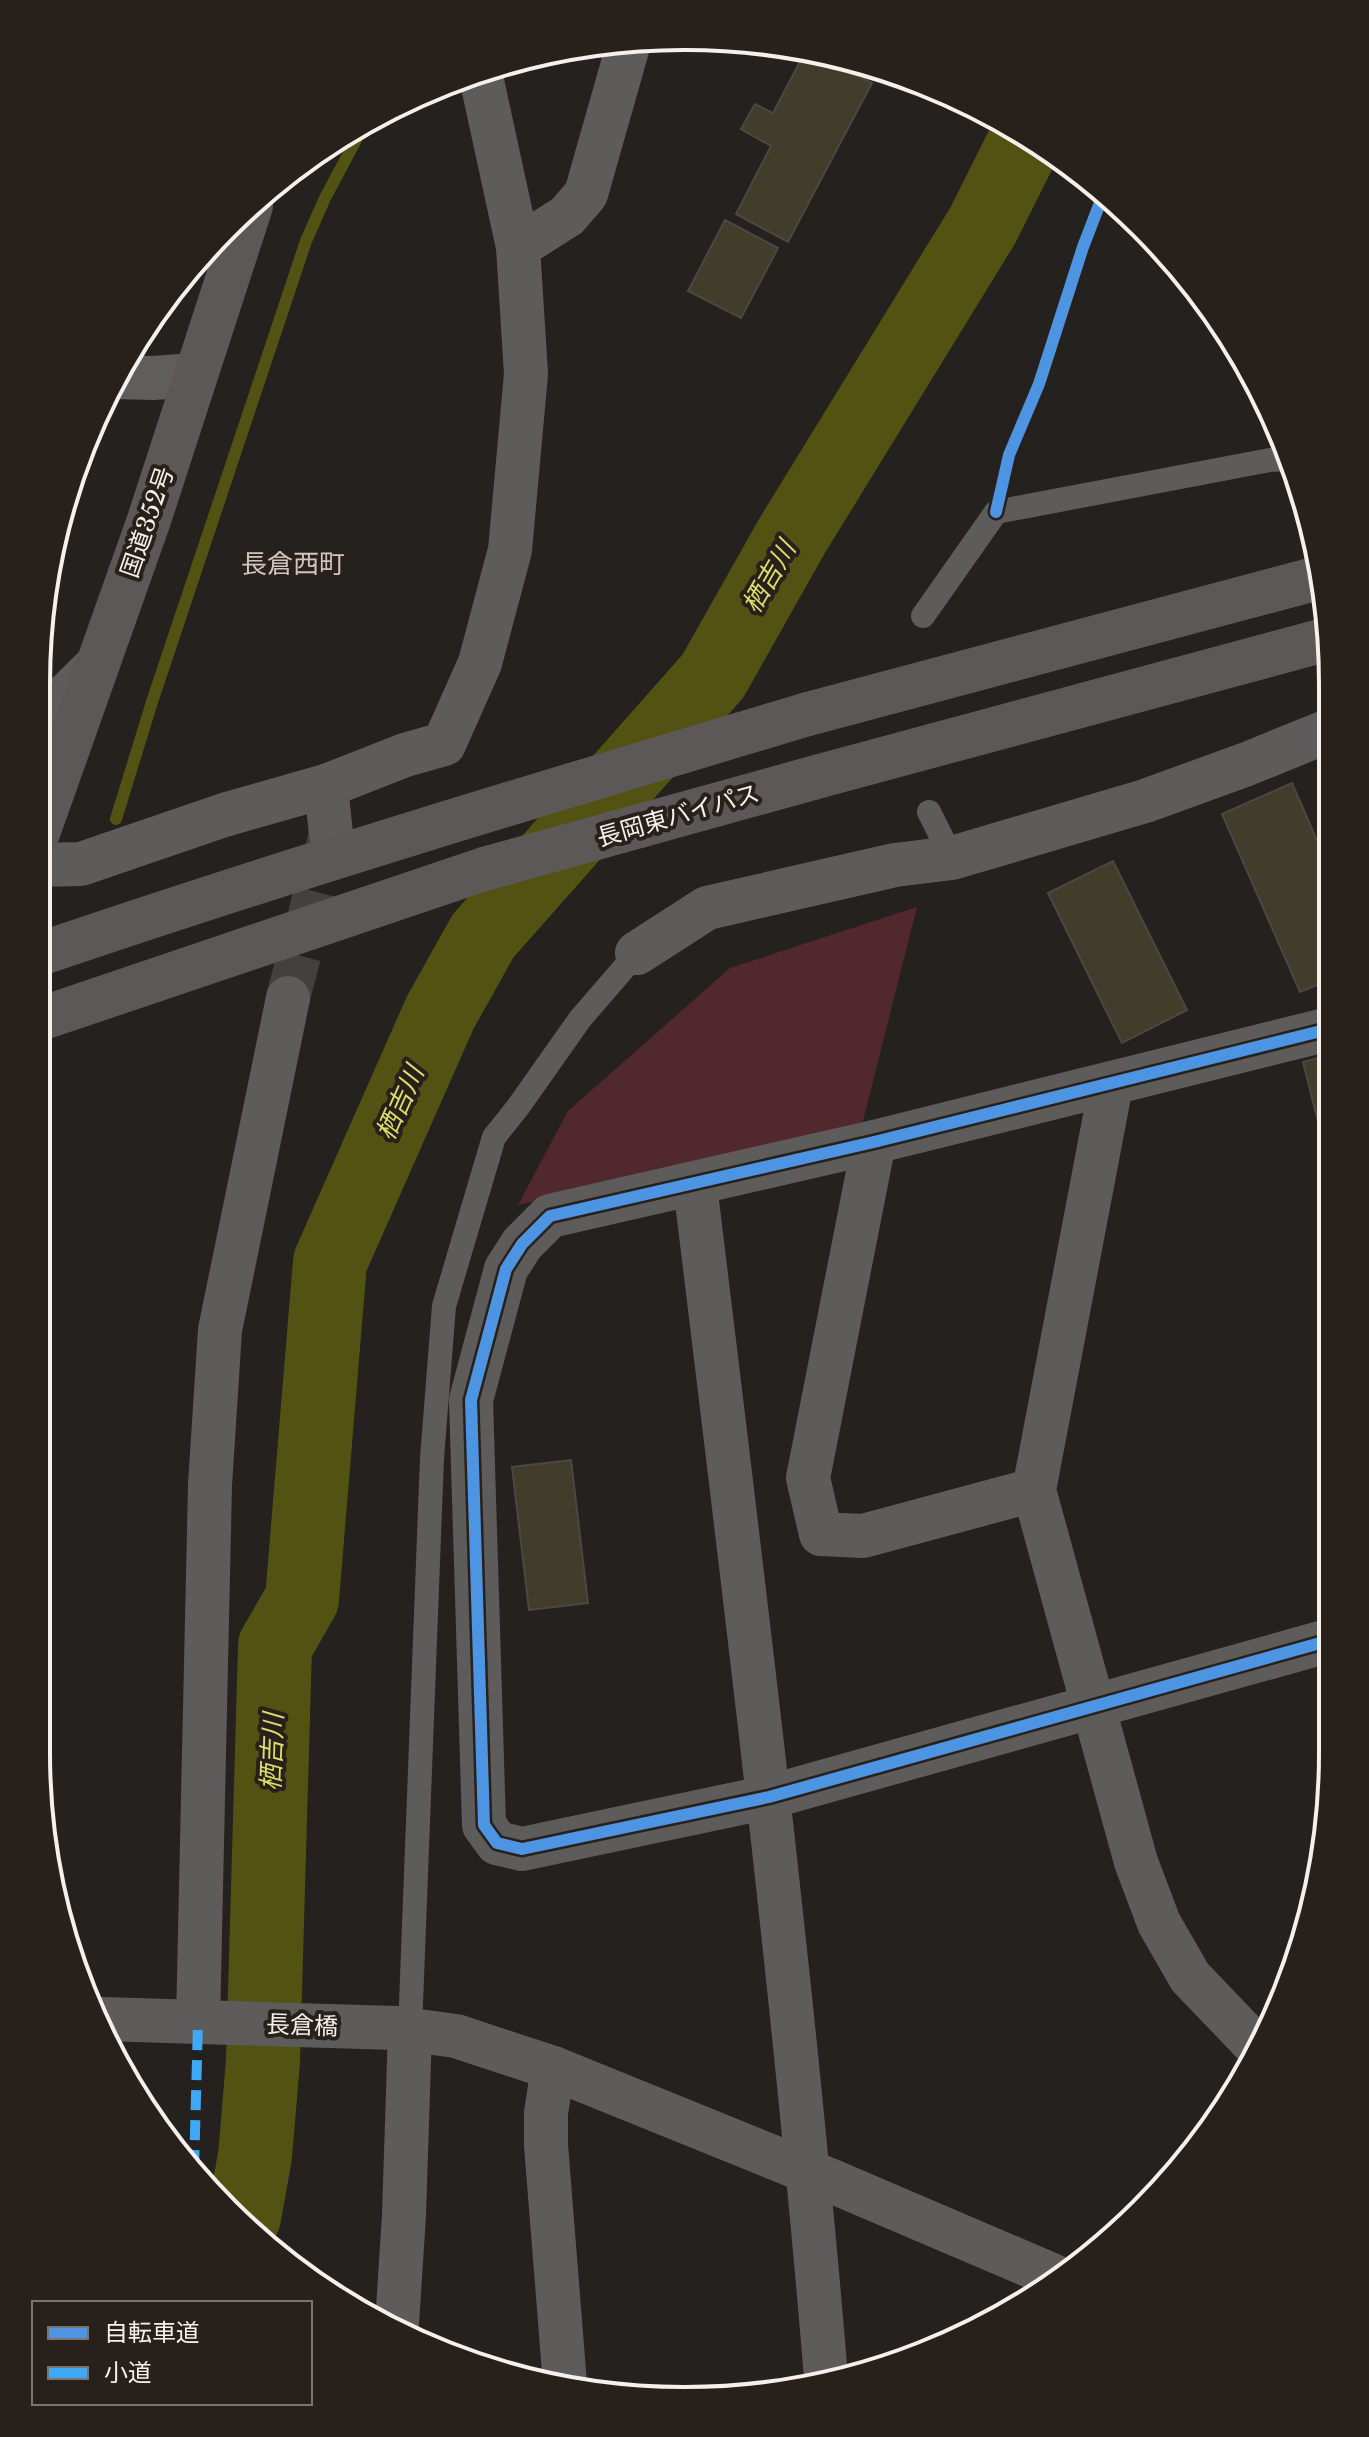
<svg xmlns="http://www.w3.org/2000/svg" width="1369" height="2437" font-family="'Libre Baskerville','Noto Sans JP',serif">
	<style>
		.green { fill: #52282f }
		.lines { fill: none; stroke-linecap: round; stroke-linejoin: round }
		.stream { stroke: #525312; stroke-width: 12 }
		.river { stroke: #525312; stroke-width: 74 }
		.building { fill: #423c2b; stroke: #4a4844; stroke-width: 2 }
		.street-tunnel { stroke: #44403d; stroke-width: 44; stroke-dasharray: 44 22; stroke-linecap: butt }
		.lane { stroke: #5e5c5a; stroke-width: 24 }
		.street { stroke: #5e5c5a; stroke-width: 44 }
		.secondary { stroke: #605d5d; stroke-width: 44 }
		.highway { stroke: #5c5857; stroke-width: 44 }
		.highway-bridge { stroke: #5c5857; stroke-width: 44 }
		.quiet { stroke: #3fa9f5; stroke-width: 10; stroke-dasharray: 20 10; stroke-linecap: butt }
		.cycleway-casing { stroke: #28201b; stroke-width: 17 }
		.cycleway { stroke: #4d94e3; stroke-width: 12 }
		.labels { text-anchor: middle; dominant-baseline: central; stroke-width: 8; stroke-linejoin: round; paint-order: stroke }
		.street-label { font-size: 24px; fill: #f5f0ec; stroke: #28201b }
		.neighbourhood-label { font-size: 26px; fill: #cfc5bd; stroke: #28201b }
		.water-label { font-size: 26px; font-style: italic; fill: #dbdf69; stroke: #28201b }
		.rim { fill: none; stroke: #f5f0ec; stroke-width: 4 }
	</style>
	<rect width="100%" height="100%" fill="#25211e"/>
	<path class="green" d="M917,907l-55,218 -344,80 50,-94 162,-143z"/>
	<g class="lines">
		<path class="stream" d="M116,819l36,-117 154,-461 19,-43 40,-75"/>
		<path class="river" d="M244,2217l11,-61 8,-95 12,-415 27,-47 28,-337 110,-249 43,-77 230,-260 79,-140 191,-311 44,-88"/>
	</g>
	<g class="building">
		<path d="M806,50l66,33 -84,159 -52,-28 35,-68 -30,-17 14,-25 18,9z"/>
		<path d="M725,220l53,28 -37,70 -53,-27z"/>
		<path d="M1292,783l36,83 1,114 -29,12 -78,-178z"/>
		<path d="M1113,861l74,149 -65,33 -74,-150z"/>
		<path d="M1329,1055v110l-26,-103z"/>
		<path d="M571,1460l17,143 -59,7 -17,-143z"/>
	</g>
	<g class="lines">
		<path class="street-tunnel" d="M288,998l43,-164"/>
		<g class="lane">
			<path d="M923,616l73,-104 274,-52 20,-1"/>
			<path d="M929,812l23,46"/>
			<path d="M410,2030l22,-572 12,-152 50,-169 24,-30 62,-88 57,-66"/>
		</g>
		<g class="street">
			<path d="M518,247l49,-31 19,-22 44,-155"/>
			<path d="M37,724l57,-56"/>
			<path d="M326,786l5,48"/>
			<path d="M37,865l44,-1 143,-49 102,-29 79,-31 39,-11 36,-81 30,-113 16,-176 -8,-127 -38,-175"/>
			<path d="M637,953l70,-45 188,-43 57,-7 193,-57 102,-37 81,-33"/>
			<path d="M1329,1029l-455,113 -324,74 -28,28 -16,25 -35,131 13,425 13,18 25,6 247,-52 562,-157"/>
			<path d="M1111,1085l-77,405 102,372 23,61 31,54 69,72"/>
			<path d="M874,1142l-66,336 13,56 42,2 171,-46"/>
			<path d="M695,1185c48,396 98,793 131,1192"/>
			<path d="M102,2019l294,9 60,8 97,32 281,114 220,94"/>
			<path d="M198,2022l12,-537 10,-155 68,-332"/>
			<path d="M553,2068l-7,45v32l19,239"/>
			<path d="M397,2324l7,-109 6,-185"/>
		</g>
		<path class="secondary" d="M115,377l38,1 41,-3"/>
		<g class="highway">
			<path d="M808,714l514,-137"/>
			<path d="M820,776l508,-137"/>
			<path d="M37,836l112,-316 102,-314"/>
		</g>
		<g class="highway-bridge">
			<path d="M37,955c255,-87 513,-164 771,-241"/>
			<path d="M37,1020l447,-151 336,-93"/>
		</g>
		<path class="quiet" d="M194,2170l4,-148"/>
		<defs>
			<g id="cycleway">
				<path d="M996,512l13,-57 30,-71 44,-137 20,-52"/>
				<path d="M1329,1029l-455,113 -324,74 -28,28 -16,25 -35,131 13,425 13,18 25,6 247,-52 562,-157"/>
			</g>
		</defs>
		<use href="#cycleway" class="cycleway-casing"/>
		<use href="#cycleway" class="cycleway"/>
	</g>
	<g class="labels">
		<g class="street-label">
			<text transform="translate(147 522) rotate(-71)">国道352号</text>
			<text transform="translate(678 815) rotate(-16)">長岡東バイパス</text>
			<text transform="translate(302 2025) rotate(2)">長倉橋</text>
		</g>
		<g class="neighbourhood-label">
			<text x="293" y="564">長倉西町</text>
		</g>
		<g class="water-label">
			<text transform="translate(769 577) rotate(-60)">栖吉川</text>
			<text transform="translate(400 1103) rotate(-66)">栖吉川</text>
			<text transform="translate(272 1752) rotate(-88)">栖吉川</text>
		</g>
	</g>
	<path d="M0 0H1369V2437H0ZM684 50H685A634 634 0 0 1 1319 684V1753A634 634 0 0 1 685 2387H684A634 634 0 0 1 50 1753V684A634 634 0 0 1 684 50Z" fill="#28201b" fill-rule="evenodd"/>
	<path class="rim" d="M684 50H685A634 634 0 0 1 1319 684V1753A634 634 0 0 1 685 2387H684A634 634 0 0 1 50 1753V684A634 634 0 0 1 684 50Z"/>
	<rect x="32" y="2301" width="280" height="104" fill="#28201b" stroke="#7a736f" stroke-width="2"/>
	<rect x="48" y="2327" width="40" height="12" fill="#4d94e3" stroke="#7a736f" stroke-width="2"/>
	<text x="104" y="2341" font-size="24" fill="#f5f0ec">自転車道</text>
	<rect x="48" y="2367" width="40" height="12" fill="#3fa9f5" stroke="#7a736f" stroke-width="2"/>
	<text x="104" y="2381" font-size="24" fill="#f5f0ec">小道</text>
</svg>
